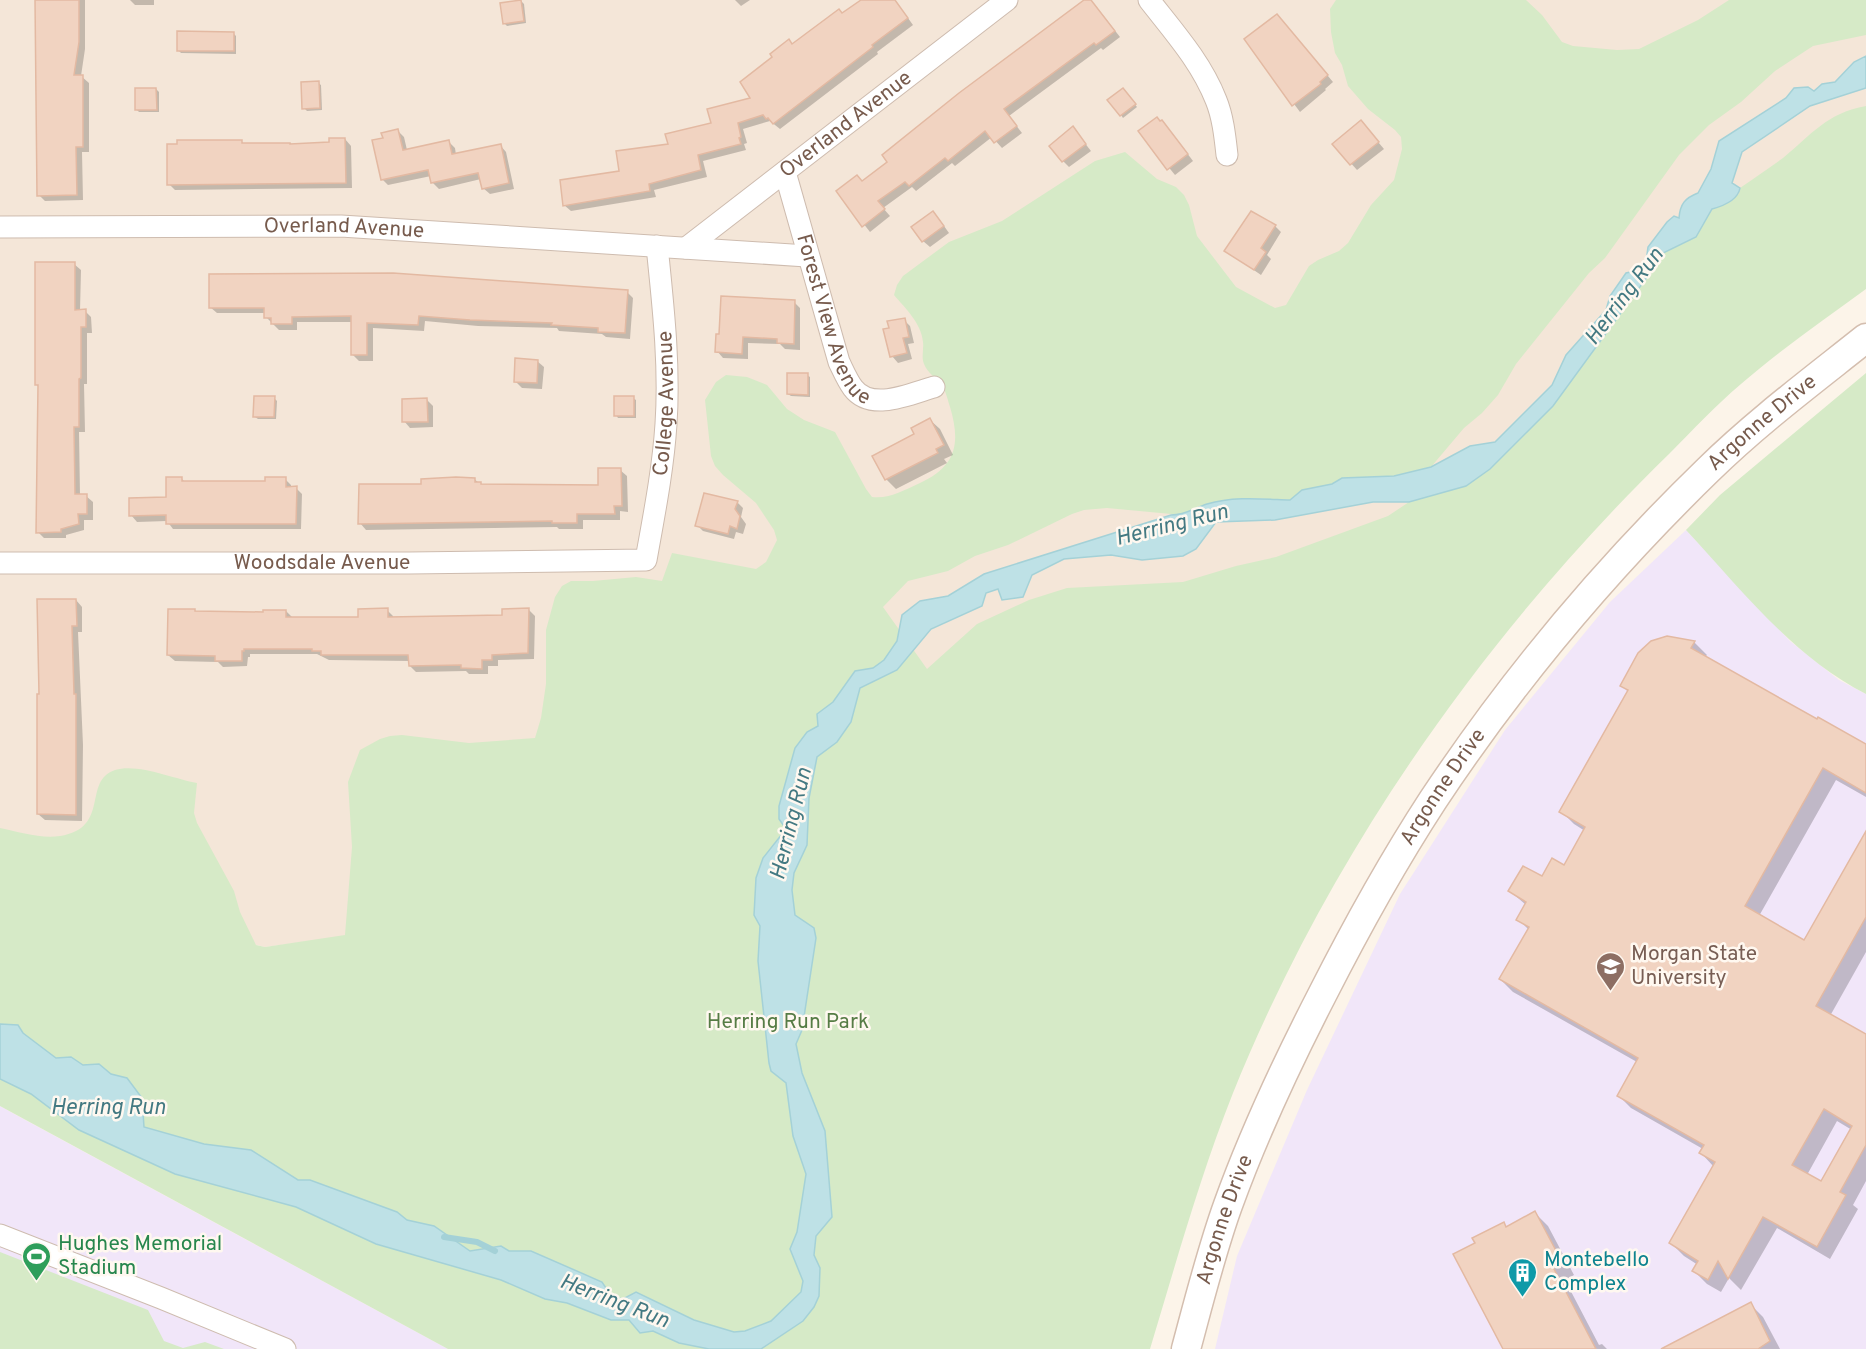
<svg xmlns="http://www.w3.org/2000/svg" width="1866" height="1349" font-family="Overpass,sans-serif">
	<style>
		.residential { fill: #f4e6d8 }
		.education { fill: #f1e6f9 }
		.green { fill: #d6eac7 }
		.water { fill: #bee1e6; stroke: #a4d1d7; stroke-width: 1.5 }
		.shadow { fill: #0003; fill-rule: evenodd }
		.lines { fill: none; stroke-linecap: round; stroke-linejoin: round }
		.stream { stroke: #a4d1d7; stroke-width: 6 }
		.building { fill: #f1d3c1; stroke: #e3b9a2; stroke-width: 1.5; fill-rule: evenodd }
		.minor-casing { stroke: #cebcaf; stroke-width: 23 }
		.secondary-casing { stroke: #d4beaf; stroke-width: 31 }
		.minor { stroke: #fff; stroke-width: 21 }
		.secondary { stroke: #fff; stroke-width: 28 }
		.labels { text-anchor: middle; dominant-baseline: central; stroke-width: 5; stroke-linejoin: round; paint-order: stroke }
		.street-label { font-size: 21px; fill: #775b4d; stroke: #fff8f0 }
		.education-label { font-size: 21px; fill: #785e54; stroke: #fff8f0; text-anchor: start }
		.park-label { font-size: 21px; fill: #567c45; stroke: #fff8f0 }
		.leisure-label { font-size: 21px; fill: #27864d; stroke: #fff8f0; text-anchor: start }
		.culture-label { font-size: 21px; fill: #0d838f; stroke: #fff8f0; text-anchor: start }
		.water-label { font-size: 22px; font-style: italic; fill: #437982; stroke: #fff8f0 }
	</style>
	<rect width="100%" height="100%" fill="#fcf4e9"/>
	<path class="residential" d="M0,0h1866v118l-385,369 -421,264 -401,-160 -261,321 -56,25 -77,10 -83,-18 -182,-69z"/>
	<g class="education">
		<path d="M1686,530l104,111 49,39 27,14v655h-651l22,-93 70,-166 93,-196 105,-164 105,-128z"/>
		<path d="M0,1106l18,10 430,233h-448z"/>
	</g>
	<g class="green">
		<path d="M1336,0h190l16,15 20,27 11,4 44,4 22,-1 59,-29 31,-20h137v35l-53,11 -38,25 -34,31 -32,23 -30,30 -74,103 -16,15 -73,91 -18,31 -16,18 -18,15 -33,39 -38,9 -51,2 -10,6 -30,6 -12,10 -42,-2 -41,6 -25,11 -75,-7 -23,2 -12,4 -64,31 -33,11 -27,15 -40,10 -25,26 44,62 50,-45 52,-24 38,-12 116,-6 53,-16 40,-9 112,-41 21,-14 57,-16 24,-17 165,-212 41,-20 16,-28 27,-15 1,-6c14,-10 29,-20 43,-30 29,-24 44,-45 83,-52v183c-42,31 -86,61 -125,95 -25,21 -48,46 -71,69 -185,180 -340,400 -437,640 -33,83 -57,170 -83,256h-702l-448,-243v-278c19,4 41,11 60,8 51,-8 22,-55 55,-66 23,-7 59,9 82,13l-3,30 3,10 37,68 6,21 16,33 9,2 80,-12 7,-88 -4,-65 12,-32 20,-11 10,-3 12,-1 67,8 66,-5 6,-20 5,-34v-54l9,-33 7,-11 9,-5h22l43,-4 26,4 10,-28 84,16 10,-7 11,-22 -3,-10 -18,-27 -33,-28 -8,-9 -4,-10 -6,-56 11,-18 10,-7 21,2 20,8 20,24 17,11 31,12 31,57 6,8c18,2 32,-7 48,-14 36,-17 41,-39 30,-76 -2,-6 -4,-16 -8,-21 -5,-8 -14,-12 -18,-22 -3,-7 0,-15 -1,-22 -2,-19 -17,-33 -29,-47l3,-10 6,-9 46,-34 53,-21 93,-60 30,-9 32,27 19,8 8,8 5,10 8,31 39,51 39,21 11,-3 23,-39 9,-6 21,-9 9,-8 23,-38 23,-25 8,-31 -1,-12 -6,-7 -27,-21 -20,-23 -6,-21 -7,-12 -4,-21 -1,-23z"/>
		<path d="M1866,373v321c-73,-37 -125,-105 -180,-164l34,-35z"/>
		<path d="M0,1252l148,58 16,31 19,7 22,-6 19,7h-224z"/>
	</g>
	<path class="water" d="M1866,56v32l-56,18 -68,46 -10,31 8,5c-2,12 -17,18 -28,21l-16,28 -41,20 -2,12 -100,137 -63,63 -24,17 -57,16h-36l-98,18 -59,2 -20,27 -13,7 -41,4 -31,-5 -47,4 -32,16 -9,22 -21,3 -4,-11 -12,4 -4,13 -51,23 -34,41 -37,18 -9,34 -14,20 -20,15 -8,41 -2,47 -13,28 -2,17 3,25 19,13 2,10 -14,92 -6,14 6,29 23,58 7,86 -16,19 -2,19 6,13 -1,28 -5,11 -11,14 -42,28h-52l-30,-6 -26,-12 -13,2 -11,-13h-18l-44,-17 -22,-4 -44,-19 -125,-36 -80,-37 -121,-33 -96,-44 -48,-36 -31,-15v-55l18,1 5,8 33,25 15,-1 12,8 16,-1 12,10 16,4 15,20 2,29 60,17 47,6 47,30h12l87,32 10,8 27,6 36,25 31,-5 8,5h22l71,31 10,15 11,2 13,-7 58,28 40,12 11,-1 26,-10 30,-29 2,-11 -13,-32 7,-17 9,-58 -13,-38 -7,-53 -15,-12 -2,-8 -11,-102 2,-35 -6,-11 2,-37 7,-20 23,-29 -7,-10v-13l16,-58 12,-16 11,-6 -1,-12 16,-12 22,-31 18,-3 11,-8 13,-19 5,-26 18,-14 28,-5 36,-22 187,-59c15,0 23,-7 36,-11 27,-8 55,-5 83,-4l12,-10 30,-6 10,-6 52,-2 37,-9 39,-21 25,-4 57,-57 14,-30 40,-45 4,-14 16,-23 19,-4 3,-22 19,-25 7,-6 5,2c1,-14 6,-20 19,-25l13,-24 8,-28 67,-43 8,-10 14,-1 6,4 8,-7 13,-2 19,-20z"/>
	<g class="shadow">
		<path d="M38,0h47v49l-4,27 8,7v69h-7l1,48 -38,1 -6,-6z"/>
		<path d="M130,0h24v5h-19z"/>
		<path d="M735,0h15l-9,6z"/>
		<path d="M863,0h32l18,25 -36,27 1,2 -98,75 -10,-8 -27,8 4,14 -3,1 2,6 -43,11 4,16 -53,13 2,7 -85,14 -7,-6 106,-60 42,-21 40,-25 91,-84z"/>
		<path d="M1086,0h4l5,5 25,32 -17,13 -2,-2 -92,68 13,17 -20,15 -10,-11 -37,29 -3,-3 -36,28 -4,-4 -29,21 7,8 -20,16 -32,-41 24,-8z"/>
		<path d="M521,1l3,3 2,19 -19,3 -3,-3z"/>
		<path d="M1283,22l50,60 -8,7 1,1 -26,22 -54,-73z"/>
		<path d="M233,33l3,3v18l-55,-1 -3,-3z"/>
		<path d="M318,83l3,2 1,25 -15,1 -3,-3z"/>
		<path d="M156,89l3,3v20h-20l-3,-3z"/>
		<path d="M1126,93l11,14 -14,11 -2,-3z"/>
		<path d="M1073,128l18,23 -22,16 -6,-6z"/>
		<path d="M1168,128l25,33 -18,14 -35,-43z"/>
		<path d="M1367,129l17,20 -27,21 -23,-26z"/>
		<path d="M398,131l6,6 3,13 41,-9 7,7 1,7 44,-10 6,7 8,37 -24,5 -7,-6 -2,-9 -42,10 -7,-7 -1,-6 -43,9 -6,-6 3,-40z"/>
		<path d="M345,139l6,7 1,42 -177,2 -6,-6 72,-43 3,3h87z"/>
		<path d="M939,219l10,14 -19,14 -7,-6z"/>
		<path d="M1275,226l6,6 -14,23 4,4 -10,16 -35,-24z"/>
		<path d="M74,264l7,6 -1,41h5l6,6 1,16h-5v51h-3l1,48h-6l1,64h6l7,6v18h-9v10l-18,5v3h-22l-6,-6 1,-145 -2,-2z"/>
		<path d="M627,292l6,6 -3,41 -24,-2 -4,-3 -43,-3 -2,-3 -79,-2 -53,-5 -1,10 -51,-3v33h-14l-6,-6 -1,-33h-55v8h-18l-13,-13v-4h-49l-7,-6z"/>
		<path d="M794,302l6,6v42l-15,-1 -5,-5 -32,-1v16l-25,-1 -6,-7z"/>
		<path d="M904,320l6,6 4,17 -6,1 4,15 -14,4 -6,-7 -1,-27z"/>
		<path d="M537,361l7,6 -2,22 -20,-1 -6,-6z"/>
		<path d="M807,375l3,2v20l-19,-1 -3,-2z"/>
		<path d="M274,398l3,3 -1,18h-18l-3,-2z"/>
		<path d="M633,398l3,2v18h-18l-2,-3z"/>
		<path d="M427,400l6,6v21l-23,1 -6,-7z"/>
		<path d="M930,420l10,9 13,26 -9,4 3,4 -51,26 -10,-10 30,-44z"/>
		<path d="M620,470l7,6 1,36 -8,-1v9h-37v9h-24l-2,-2 -191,3 -6,-7 63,-38 51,-6 9,7h116z"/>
		<path d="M181,478l5,5 80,-1 19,-3 6,6v3h5l6,6 -1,35h-128l-6,-8 -30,1 -6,-7 36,-16z"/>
		<path d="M737,502l6,6 -2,9 5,7 -3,10 -7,-2 -2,7 -31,-8 -6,-6z"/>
		<path d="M76,600l6,7v25h-4l5,113 -1,76 -37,-1 -7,-6 3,-118z"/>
		<path d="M528,609l7,7 -1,43 -36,1v6h-10v8h-19l-3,-3 -50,1 -6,-6v-5l-81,-1 -12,-6h-67v3h-2l-1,9 -24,1 -5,-5 -43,-1 -7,-6 28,-42h68l22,-2 6,6 67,1 28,-8 6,6v3l110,-2z"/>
		<path d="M1694,642l13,13 -2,2 161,90v50l-30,-17 -77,136 46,26 61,-108v118l-36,64 36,20v145l-13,24 5,4 -28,50 -53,-31 -36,62 -12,-12 -8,14 -14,-8 -13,-13 4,-6 -14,-9 -13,-13 43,-76 -13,-14 2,-4 -72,-41 -13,-13 19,-33 -124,-70 -13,-13 29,-49 -11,-11 8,-14 -16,-14 54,-24 21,-36 -11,-7 -13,-13 67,-119 -6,-7zM1837,1121l15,9 -30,54 -15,-9z"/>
		<path d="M1535,1213l13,13 26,49 -9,5 34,65 3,-1 5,5h-102l-28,-106 26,-19 4,4z"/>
		<path d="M1750,1304l13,13 17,32h-116z"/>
	</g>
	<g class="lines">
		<path class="stream" d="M444,1237l33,5 18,9"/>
	</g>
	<g class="building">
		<path d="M35,0h44v42l-5,33h9v72h-7l1,48 -40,1z"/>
		<path d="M521,0l3,21 -21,3 -3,-21z"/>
		<path d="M861,0h34l13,18 -36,27 1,2 -100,77 -5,-6 -2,1 -3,-4 -25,8 3,14 -2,1 2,6 -43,11 3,15 -52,14 1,7 -87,15 -3,-26 59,-9 -3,-20 52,-7 -3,-10 46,-11 -4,-14 43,-11 -10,-16 32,-25 -2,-3 19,-15 3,5 47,-35 3,4z"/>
		<path d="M1084,0h7l24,31 -19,14 -2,-2 -90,66 13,17 -23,17 -9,-12 -37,30 -3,-3 -36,28 -4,-4 -27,19 7,8 -23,18 -26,-36 21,-16 5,6 25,-19 -5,-7 77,-62z"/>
		<path d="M1277,14l51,61 -8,7 1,2 -29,22 -48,-67z"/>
		<path d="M177,31l57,1v19h-57z"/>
		<path d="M319,81l1,27 -18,1 -1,-27z"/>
		<path d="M135,88h21l1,22h-22z"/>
		<path d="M1123,88l13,16 -16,12 -13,-16z"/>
		<path d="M1157,117l3,4 2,-1 26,34 -21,16 -29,-39z"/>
		<path d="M1361,120l18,22 -29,23 -18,-21z"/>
		<path d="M1073,126l13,18 -24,18 -13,-16z"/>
		<path d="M398,129l5,21 46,-10 3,14 49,-10 8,39 -27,6 -4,-16 -47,10 -3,-13 -47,10 -9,-40 11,-2 -2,-5z"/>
		<path d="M329,138h16l1,45 -179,2v-41h10v-4h65v3h48v1l39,-2z"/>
		<path d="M933,211l11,15 -22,16 -11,-15z"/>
		<path d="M1251,211l25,14 -15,23 5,4 -12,18 -30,-19z"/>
		<path d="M35,262h40v48l11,-1v18h-5v51l-2,1v48h-5l1,67h12v20h-9l1,10 -18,5v3l-25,1 2,-148h-3z"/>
		<path d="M393,273l235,17 -3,43 -27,-1v-4l-47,-3 1,-2 -82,-3 -51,-4 -1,9 -51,-2v32h-16v-39l-59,1v7h-21v-6h-7v-10h-55v-34z"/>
		<path d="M721,296l74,4 -1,44 -17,-1v-4l-34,-2 -1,17 -27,-2 1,-18h3z"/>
		<path d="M905,318l4,19 -6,1 4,15 -17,4 -7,-28 6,-1 -2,-7z"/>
		<path d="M515,358l23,2 -1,23 -23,-1z"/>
		<path d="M787,373h21v22l-21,-1z"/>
		<path d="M254,396h21l-1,21h-21z"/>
		<rect x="614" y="396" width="20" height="20"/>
		<path d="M427,398l1,24h-26v-23z"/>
		<path d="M930,418l14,27 -8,4 2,4 -53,27 -13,-24 42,-22 -3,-6z"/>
		<path d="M598,468h23l1,38h-8l1,8h-38v9h-25v-2l-194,3 1,-40h62v-5l35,-2 19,1v4h6v2l117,1z"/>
		<path d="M166,477h16v4h83v-4h21v10l11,-1 -1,38h-130v-9l-37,1v-18l37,-1z"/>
		<path d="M704,493l34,8 -3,8 5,7 -3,13 -7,-3 -2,8 -33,-8z"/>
		<path d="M37,599h39l1,27h-5l2,68h2v121l-39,-1v-120h2z"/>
		<path d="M388,608v9l114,-2v-6l27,-1 -1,45 -36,2v5h-10v9l-21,-1v-3l-52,1 -1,-11h-87v-4h-9v-2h-68v2h-2v10h-27v-5l-48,-1 1,-46h27v2l68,1v-2h23v7h72v-8z"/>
		<path d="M1667,636l28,5 -4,7 126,71 1,-2 48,27v49l-43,-25 -78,138 59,34 62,-109v86l-50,89 50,28v111l-26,47 6,3 -29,52 -54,-30 -35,62 -10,-18 -10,19 -16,-9 6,-10 -29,-18 46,-81 -16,-9 5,-8 -87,-49 21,-38 -139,-79 30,-52 -13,-7 10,-18 -18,-11 15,-25 19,10 10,-18 12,7 21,-38 -26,-15 69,-122 -8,-4 18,-33 13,-12zM1824,1109l28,17 -31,55 -29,-16z"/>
		<path d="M1535,1211l27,51 -9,5 43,82h-93l-50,-95 22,-11 -3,-5 32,-16 2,5z"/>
		<path d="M1751,1302l19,39 -12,8h-97z"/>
	</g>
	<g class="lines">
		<defs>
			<g id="minor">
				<path d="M1149,0c25,32 52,62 67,100 7,17 9,37 11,55"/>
				<path id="s1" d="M785,172l54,190c4,8 8,18 14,26 18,24 57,6 81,-1"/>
				<path id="s2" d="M0,227l341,-1 466,30"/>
				<path id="s3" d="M686,248l321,-248"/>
				<path id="s4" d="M0,563h409l237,-3c8,-45 17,-90 20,-136 4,-59 -3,-119 -9,-178"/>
				<path d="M0,1235l161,63 124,51"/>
			</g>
			<g id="secondary">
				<path id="s5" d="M1186,1349c13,-48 25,-97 42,-144 26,-72 59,-142 94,-210 34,-67 70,-132 111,-195 79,-119 173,-231 275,-330 49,-48 104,-89 158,-132"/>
			</g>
		</defs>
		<use href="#minor" class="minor-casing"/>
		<use href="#secondary" class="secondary-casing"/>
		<use href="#minor" class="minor"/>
		<use href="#secondary" class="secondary"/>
	</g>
	<defs>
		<symbol id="university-pin" viewBox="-11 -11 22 30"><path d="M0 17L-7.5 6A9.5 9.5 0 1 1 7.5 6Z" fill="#8d6e63" stroke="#fff8f0"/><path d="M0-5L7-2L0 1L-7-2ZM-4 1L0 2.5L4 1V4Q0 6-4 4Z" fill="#fff"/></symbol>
		<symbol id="stadium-pin" viewBox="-11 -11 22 30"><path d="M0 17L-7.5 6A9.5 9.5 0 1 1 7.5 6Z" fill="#2e9e5b" stroke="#fff8f0"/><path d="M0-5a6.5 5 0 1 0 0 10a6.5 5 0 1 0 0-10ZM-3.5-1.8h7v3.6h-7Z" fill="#fff"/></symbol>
		<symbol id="building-pin" viewBox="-11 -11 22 30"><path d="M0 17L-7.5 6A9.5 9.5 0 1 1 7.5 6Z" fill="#0f9aa8" stroke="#fff8f0"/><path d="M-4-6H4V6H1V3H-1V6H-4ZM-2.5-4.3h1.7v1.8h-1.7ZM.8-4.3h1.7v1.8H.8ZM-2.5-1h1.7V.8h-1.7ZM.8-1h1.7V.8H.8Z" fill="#fff"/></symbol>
	</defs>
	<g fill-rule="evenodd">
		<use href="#university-pin" x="1594" y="950" width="33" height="45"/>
		<use href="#stadium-pin" x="20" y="1240" width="33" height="45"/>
		<use href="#building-pin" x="1506" y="1256" width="33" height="45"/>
	</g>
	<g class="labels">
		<g class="street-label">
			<text stroke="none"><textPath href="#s3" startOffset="202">Overland Avenue</textPath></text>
			<text stroke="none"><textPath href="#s2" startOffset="344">Overland Avenue</textPath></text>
			<text stroke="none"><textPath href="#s1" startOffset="156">Forest View Avenue</textPath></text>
			<text stroke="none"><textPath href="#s4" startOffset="804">College Avenue</textPath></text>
			<text stroke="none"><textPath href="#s5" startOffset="1107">Argonne Drive</textPath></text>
			<text stroke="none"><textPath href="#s4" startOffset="322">Woodsdale Avenue</textPath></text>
			<text stroke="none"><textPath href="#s5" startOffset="621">Argonne Drive</textPath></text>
			<text stroke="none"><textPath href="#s5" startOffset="135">Argonne Drive</textPath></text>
		</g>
		<g class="education-label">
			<text x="1631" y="954">Morgan State<tspan x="1631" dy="24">University</tspan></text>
		</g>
		<g class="park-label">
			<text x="788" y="1022">Herring Run Park</text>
		</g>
		<g class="leisure-label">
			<text x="58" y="1244">Hughes Memorial<tspan x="58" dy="24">Stadium</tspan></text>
		</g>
		<g class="culture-label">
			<text x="1544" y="1260">Montebello<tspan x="1544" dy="24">Complex</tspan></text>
		</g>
		<g class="water-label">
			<text transform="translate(1625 297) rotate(-53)">Herring Run</text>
			<text transform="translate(1172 526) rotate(-14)">Herring Run</text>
			<text transform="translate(792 824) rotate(-76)">Herring Run</text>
			<text x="108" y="1108">Herring Run</text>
			<text transform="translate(614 1302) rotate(21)">Herring Run</text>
		</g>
	</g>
</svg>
